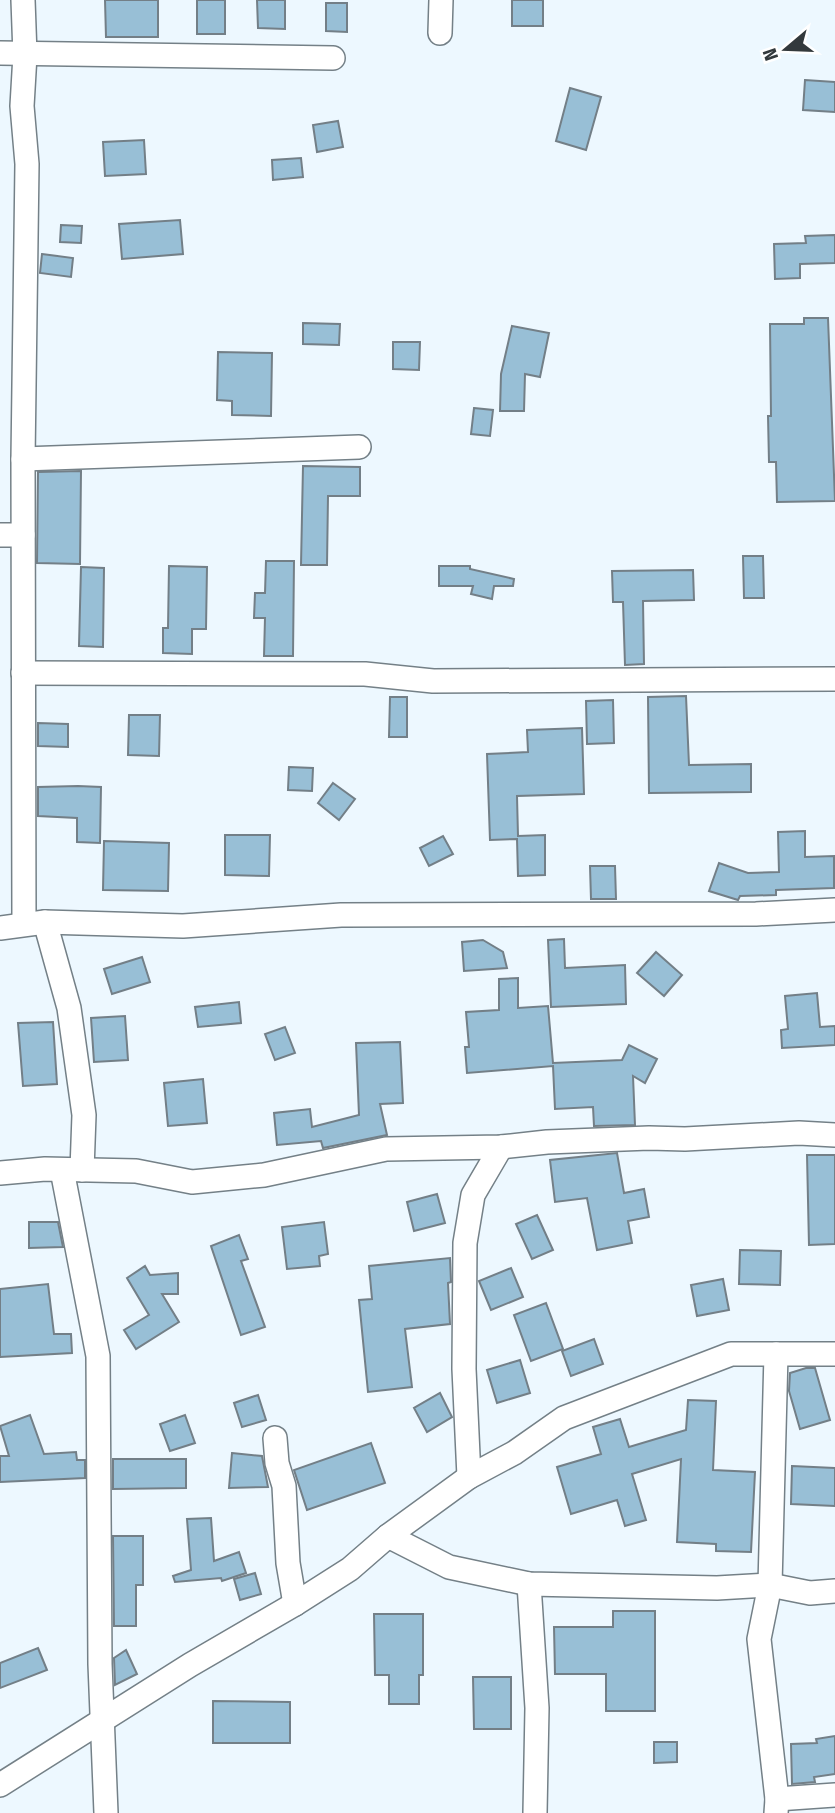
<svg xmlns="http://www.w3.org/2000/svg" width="835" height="1813" font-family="'Fira Sans Condensed',sans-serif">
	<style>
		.building { fill: #98bfd6; stroke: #737f87; stroke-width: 2 }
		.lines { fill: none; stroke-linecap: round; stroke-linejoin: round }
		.minor-casing { stroke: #748087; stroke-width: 26 }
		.minor { stroke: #fff; stroke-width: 23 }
	</style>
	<rect width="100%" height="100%" fill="#edf8ff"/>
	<g class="building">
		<path d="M105,0h53v37h-52z"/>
		<rect x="197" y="0" width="28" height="34"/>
		<path d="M257,0h28v29l-27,-1z"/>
		<rect x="512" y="0" width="31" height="26"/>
		<path d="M326,3h21v29l-21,-1z"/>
		<path d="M805,80l30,2v30l-32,-2z"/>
		<path d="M570,88l31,9 -15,53 -30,-9z"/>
		<path d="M338,121l5,26 -26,5 -4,-27z"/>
		<path d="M144,140l2,34 -41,2 -2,-34z"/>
		<path d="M301,158l2,19 -30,3 -1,-20z"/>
		<path d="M180,220l3,34 -61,5 -3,-35z"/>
		<path d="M61,225l21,1 -1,17 -21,-1z"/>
		<path d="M835,235v28l-35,1v14l-25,1 -1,-35 32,-1 -1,-7z"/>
		<path d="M42,254l31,4 -2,19 -31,-4z"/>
		<path d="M804,318h24l7,183 -58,1 -1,-40h-7l-1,-46h3l-1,-92h34z"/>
		<path d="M303,323l37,1 -1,21 -36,-1z"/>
		<path d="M512,326l37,7 -9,44 -15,-3 -1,37h-24l1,-37z"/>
		<path d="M393,342h27l-1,28 -26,-1z"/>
		<path d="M218,352l54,1 -1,63 -39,-1v-14l-15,-1z"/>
		<path d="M474,408l19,2 -3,26 -19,-2z"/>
		<path d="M303,466l57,1v29h-32l-1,69h-26z"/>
		<path d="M81,471l-1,93 -43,-1 1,-91z"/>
		<path d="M743,556h20l1,42h-20z"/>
		<path d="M266,561h28l-1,95h-29l1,-38h-11l1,-25h10z"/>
		<path d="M169,566l38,1 -1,62h-14v25l-29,-1v-25h5z"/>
		<path d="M439,566h31v3l44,10 -1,7h-19l-2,13 -21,-5 2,-8h-34z"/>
		<path d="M81,567l23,1 -1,79 -24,-1z"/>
		<path d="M693,570l1,30 -51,1 1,63 -19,1 -2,-63h-10l-1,-31z"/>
		<path d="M686,696l3,69 62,-1v28l-102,1 -1,-96z"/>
		<path d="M390,697h17v40h-18z"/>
		<path d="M613,700l1,43 -27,1 -1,-43z"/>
		<path d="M129,715h31l-1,41 -31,-1z"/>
		<path d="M38,723l30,1v23l-30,-1z"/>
		<path d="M582,728l2,66 -67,2 1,40 27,-1v40l-27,1 -1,-37 -27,1 -3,-86 41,-2 -1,-22z"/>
		<path d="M289,767l24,1 -1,23 -24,-1z"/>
		<path d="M333,783l22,16 -16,21 -21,-17z"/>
		<path d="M78,786l23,1 -1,56 -23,-1v-24l-39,-2v-29z"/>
		<path d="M805,831v26l29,-1v32l-58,2v5l-36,1 -2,4 -29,-9 10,-28 29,10 31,-1 -1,-40z"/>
		<path d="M225,835h45l-1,41 -44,-1z"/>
		<path d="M443,836l10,18 -24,12 -9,-18z"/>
		<path d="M104,841l65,2 -1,48 -65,-1z"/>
		<path d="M590,866h25l1,33h-25z"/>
		<path d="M564,939l1,29 60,-3 1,39 -75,3 -3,-67z"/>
		<path d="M483,940l20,12 4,16 -43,3 -2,-29z"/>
		<path d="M656,952l26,23 -18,21 -27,-23z"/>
		<path d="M142,957l8,25 -38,12 -8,-25z"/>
		<path d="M518,978v30l30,-2 5,57 69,-3 7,-15 28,14 -12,24 -12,-7 2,49 -41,1 -1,-19 -38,2 -2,-43 -86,7 -2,-26h4l-3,-35 33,-2v-31z"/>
		<path d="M817,993l3,34 15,-1v19l-53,3 -1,-18 7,-1 -3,-33z"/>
		<path d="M239,1002l2,21 -43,4 -3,-20z"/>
		<path d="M125,1016l3,44 -34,2 -3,-44z"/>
		<path d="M53,1022l4,62 -34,2 -5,-63z"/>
		<path d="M285,1027l10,26 -20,7 -10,-26z"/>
		<path d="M400,1042l3,61 -23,1 7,31 -64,13 -2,-7 -44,4 -3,-32 36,-4 2,18 47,-12 -3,-72z"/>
		<path d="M203,1079l4,44 -39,3 -4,-43z"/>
		<path d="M617,1153l7,40 20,-4 5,28 -21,4 4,22 -35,7 -10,-52 -32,4 -5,-42z"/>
		<path d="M807,1155h28v89l-26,1z"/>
		<path d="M437,1194l8,29 -31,8 -7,-29z"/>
		<path d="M537,1215l16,35 -21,9 -16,-35z"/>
		<path d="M29,1222h29l5,25 -34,1z"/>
		<path d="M324,1222l4,32 -9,2 1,10 -33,3 -5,-42z"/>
		<path d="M239,1235l9,24 -7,2 24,66 -24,8 -30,-89z"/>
		<path d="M740,1250l41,1 -1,34 -41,-1z"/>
		<path d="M450,1258l1,24 -3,1 2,41 -45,5 7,58 -44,5 -9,-92 13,-1 -3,-33z"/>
		<path d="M145,1266l5,9 28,-2v21h-16l17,28 -43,27 -12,-19 25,-15 -22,-37z"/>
		<path d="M511,1268l12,29 -32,13 -12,-29z"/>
		<path d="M723,1279l6,31 -32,6 -6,-31z"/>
		<path d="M48,1284l6,50h17l1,19 -72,4v-68z"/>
		<path d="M546,1303l17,46 -32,12 -17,-46z"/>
		<path d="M594,1339l9,25 -32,12 -9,-25z"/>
		<path d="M520,1360l10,33 -33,10 -10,-33z"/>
		<path d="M806,1368h9l15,52 -30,9 -11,-38 1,-18z"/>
		<path d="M440,1393l12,24 -25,15 -13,-24z"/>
		<path d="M258,1395l8,25 -24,7 -8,-24z"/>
		<path d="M688,1400l28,1 -3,69 42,2 -4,80 -35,-1v-7l-39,-2 4,-83 -49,15 14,46 -21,6 -8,-26 -46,14 -14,-47 44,-13 -8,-27 27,-8 9,28 57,-17z"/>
		<path d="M30,1415l14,39 32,-2 1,8h8v18l-85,4v-26h9l-9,-30z"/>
		<path d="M185,1415l10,28 -25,8 -10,-27z"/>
		<path d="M371,1443l14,40 -78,27 -13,-40z"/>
		<path d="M232,1453l30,3 6,31 -39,1z"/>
		<path d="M113,1459h73v29l-73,1z"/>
		<path d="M792,1466l43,2v38l-44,-2z"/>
		<path d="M211,1518l3,43 25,-9 7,21 -24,8 -1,-3 -46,4 -2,-6 18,-6 -4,-51z"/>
		<path d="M113,1536h30v49h-7v41h-22z"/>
		<path d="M255,1573l6,21 -21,6 -6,-21z"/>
		<path d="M613,1611h42v100h-49v-37h-51l-1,-47h59z"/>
		<path d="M374,1614h49v61h-4v29h-30v-29h-14z"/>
		<path d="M38,1648l9,22 -47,18v-25z"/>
		<path d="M126,1650l11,24 -22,11 -1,-27z"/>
		<path d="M473,1677h38v52h-37z"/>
		<path d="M213,1701l77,1v41h-77z"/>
		<path d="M835,1736v38l-21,3 1,5 -23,2 -1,-40 26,-1 -1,-4z"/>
		<path d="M654,1742h23v20l-23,1z"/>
	</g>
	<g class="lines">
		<defs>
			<g id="minor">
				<path d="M23,0l2,55 -3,51 5,58 -4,295 1,465"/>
				<path d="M440,33l1,-33"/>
				<path d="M0,53l333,5"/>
				<path d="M23,459l336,-12"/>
				<path d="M0,535h23"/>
				<path d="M23,673l342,1 68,7 402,-2"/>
				<path d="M45,922l24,86 15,107 -2,55"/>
				<path d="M0,928l45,-6 138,4 158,-11 415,-1 79,-4"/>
				<path d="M62,1170l36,186 2,308 6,149"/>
				<path d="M0,1173l45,-4 91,2 56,11 72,-7 122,-26 115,-2 46,-5 102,-4 36,1 114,-6 36,2"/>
				<path d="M275,1438l2,25 7,23 4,77 7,41"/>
				<path d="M469,1477l-5,-108 1,-126 8,-48 28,-48"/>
				<path d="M388,1536l61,31 80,17 188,4 53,-3 40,8 25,-2"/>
				<path d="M529,1584l8,124 -2,105"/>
				<path d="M0,1785l190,-120 105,-61 55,-35 38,-33 81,-59 45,-24 50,-35 167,-64h104"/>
				<path d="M777,1799l58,-4"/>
				<path d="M776,1813l1,-14 -18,-160 11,-54 6,-231"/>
			</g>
		</defs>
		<use href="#minor" class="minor-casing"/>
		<use href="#minor" class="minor"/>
	</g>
	<g transform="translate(786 49) rotate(251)" stroke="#ffffff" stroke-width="5" paint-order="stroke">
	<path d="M0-5L12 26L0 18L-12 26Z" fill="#33393c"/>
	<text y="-10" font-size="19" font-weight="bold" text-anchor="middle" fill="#33393c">N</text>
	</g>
</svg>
